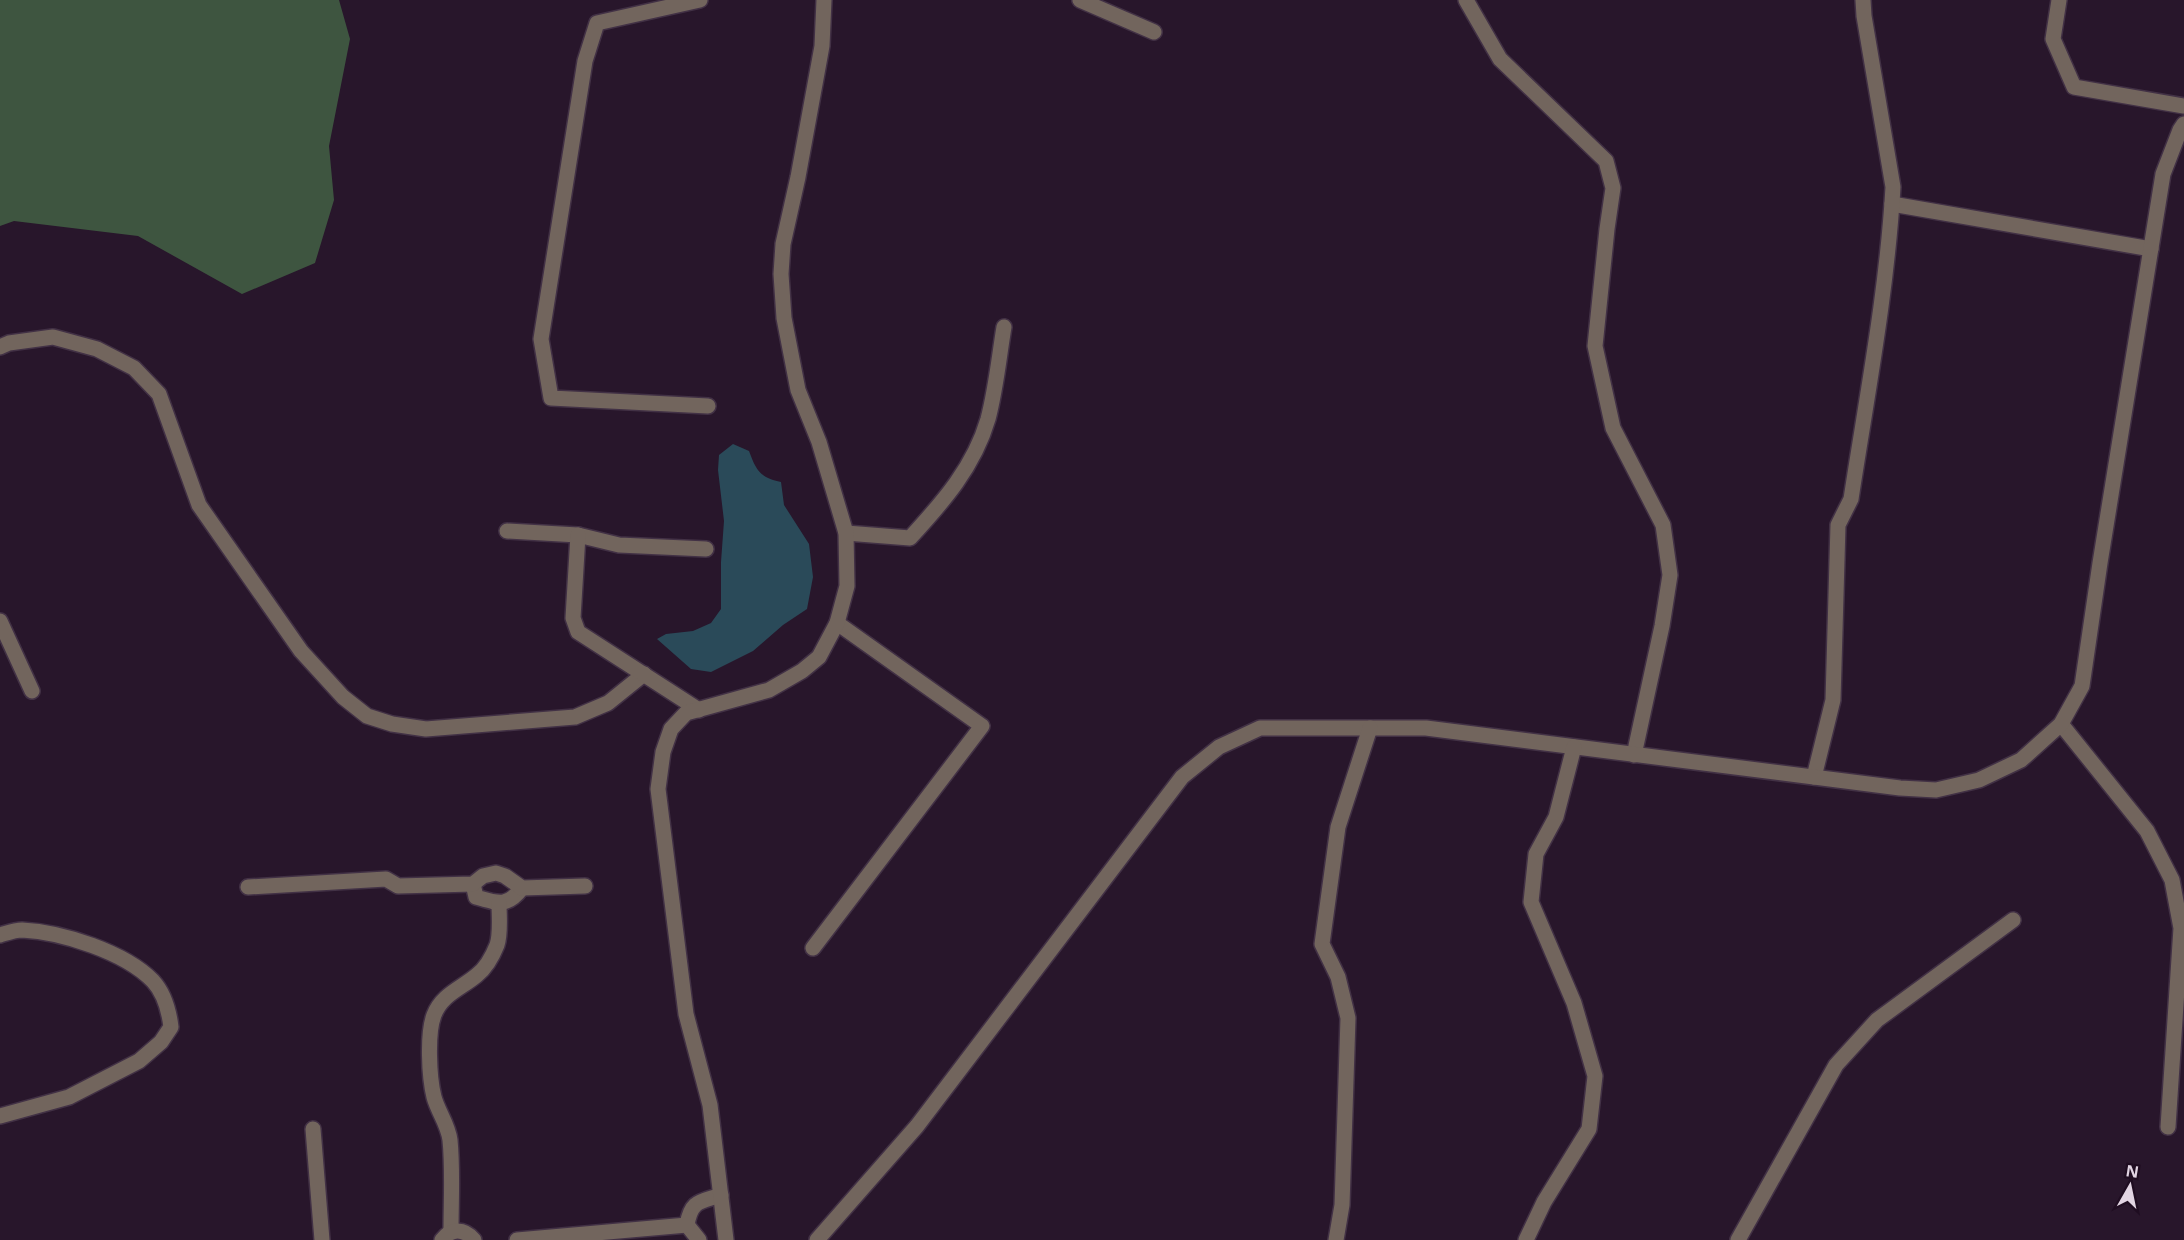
<svg xmlns="http://www.w3.org/2000/svg" width="2184" height="1240" font-family="'Noto Sans',sans-serif">
	<style>
		.forest { fill: #3e5540 }
		.water { fill: #2a4a59 }
		.lines { fill: none; stroke-linecap: round; stroke-linejoin: round }
		.minor-casing { stroke: #423145; stroke-width: 18 }
		.minor { stroke: #72655d; stroke-width: 15 }
	</style>
	<rect width="100%" height="100%" fill="#28162b"/>
	<path class="forest" d="M0,0h339l11,39 -21,107 5,54 -19,63 -73,31 -104,-58 -124,-15 -14,5z"/>
	<path class="water" d="M733,444l16,7c7,19 11,27 32,31l3,23 25,39 4,33 -6,32 -24,16 -30,26 -42,21 -20,-3 -34,-30 9,-5 27,-3 18,-8 10,-14v-47l3,-41 -6,-51 1,-15z"/>
	<g class="lines">
		<defs>
			<g id="minor">
				<path d="M700,0l-103,23 -12,38 -44,278 10,59 157,8"/>
				<path d="M1080,0l74,32"/>
				<path d="M1466,0l34,59 106,102 7,27 -6,41 -12,117 18,82 50,97 7,50 -8,51 -28,129"/>
				<path d="M2059,0l-6,39 21,48 110,19"/>
				<path d="M1892,204l259,45"/>
				<path d="M0,347l9,-4 44,-6 44,12 37,19 25,26 40,111 102,146 42,46 24,19 25,8 34,5 149,-12 33,-14 36,-29"/>
				<path d="M507,531l71,4 41,10 87,4"/>
				<path d="M846,533l64,5c33,-36 64,-71 78,-119 8,-30 11,-62 16,-92"/>
				<path d="M578,535l-5,83 5,14 121,78"/>
				<path d="M0,621l32,70"/>
				<path d="M2061,724l86,107 25,49 9,48 -13,199"/>
				<path d="M1814,777l19,-77 5,-175 13,-26c16,-104 36,-207 42,-312l-29,-171 -1,-16"/>
				<path d="M473,884l3,13c21,6 31,11 46,-9"/>
				<path d="M248,887l138,-8 12,7 75,-2 10,-8 13,-3 9,3 17,12 63,-2"/>
				<path d="M0,935c7,-2 15,-5 22,-5 40,2 103,22 131,51 11,12 16,30 18,46l-10,15 -22,19 -70,36 -69,19"/>
				<path d="M813,948l169,-222 -145,-103"/>
				<path d="M313,1129l9,111"/>
				<path d="M687,1225l12,15"/>
				<path d="M451,1232c0,-31 2,-62 -1,-92 -2,-16 -12,-28 -16,-43 -5,-20 -7,-64 0,-82 8,-21 28,-27 43,-40 9,-7 16,-20 20,-30 4,-12 2,-29 2,-42"/>
				<path d="M442,1240c9,-12 22,-12 32,0"/>
				<path d="M517,1240l170,-15c4,-25 13,-23 34,-30"/>
				<path d="M726,1240l-16,-135 -24,-91 -28,-225 5,-37 8,-23 15,-16 83,-23 33,-19 17,-14 18,-34 10,-37 -1,-53 -27,-91 -21,-52 -14,-72 -3,-44 2,-30 15,-67 24,-131 2,-46"/>
				<path d="M817,1240l100,-114 265,-349 37,-30 41,-19h166l474,60 36,2 43,-10 42,-20 40,-36 21,-38 18,-123 63,-389 17,-44 4,-6"/>
				<path d="M1336,1240l6,-35 6,-187 -10,-41 -16,-33 16,-117 32,-99"/>
				<path d="M1526,1240l18,-38 45,-73 6,-53 -21,-73 -43,-101 5,-48 20,-37 18,-70"/>
				<path d="M1738,1240l98,-175 41,-45 136,-100"/>
			</g>
		</defs>
		<use href="#minor" class="minor-casing"/>
		<use href="#minor" class="minor"/>
	</g>
	<g transform="translate(2130 1186) rotate(9)" stroke="#1f0d21" stroke-width="4.5" paint-order="stroke">
	<path d="M0-4.5L10 22L0 15L-10 22Z" fill="#e2d5e3"/>
	<text y="-9" font-size="16" font-weight="bold" text-anchor="middle" fill="#e2d5e3">N</text>
	</g>
</svg>
